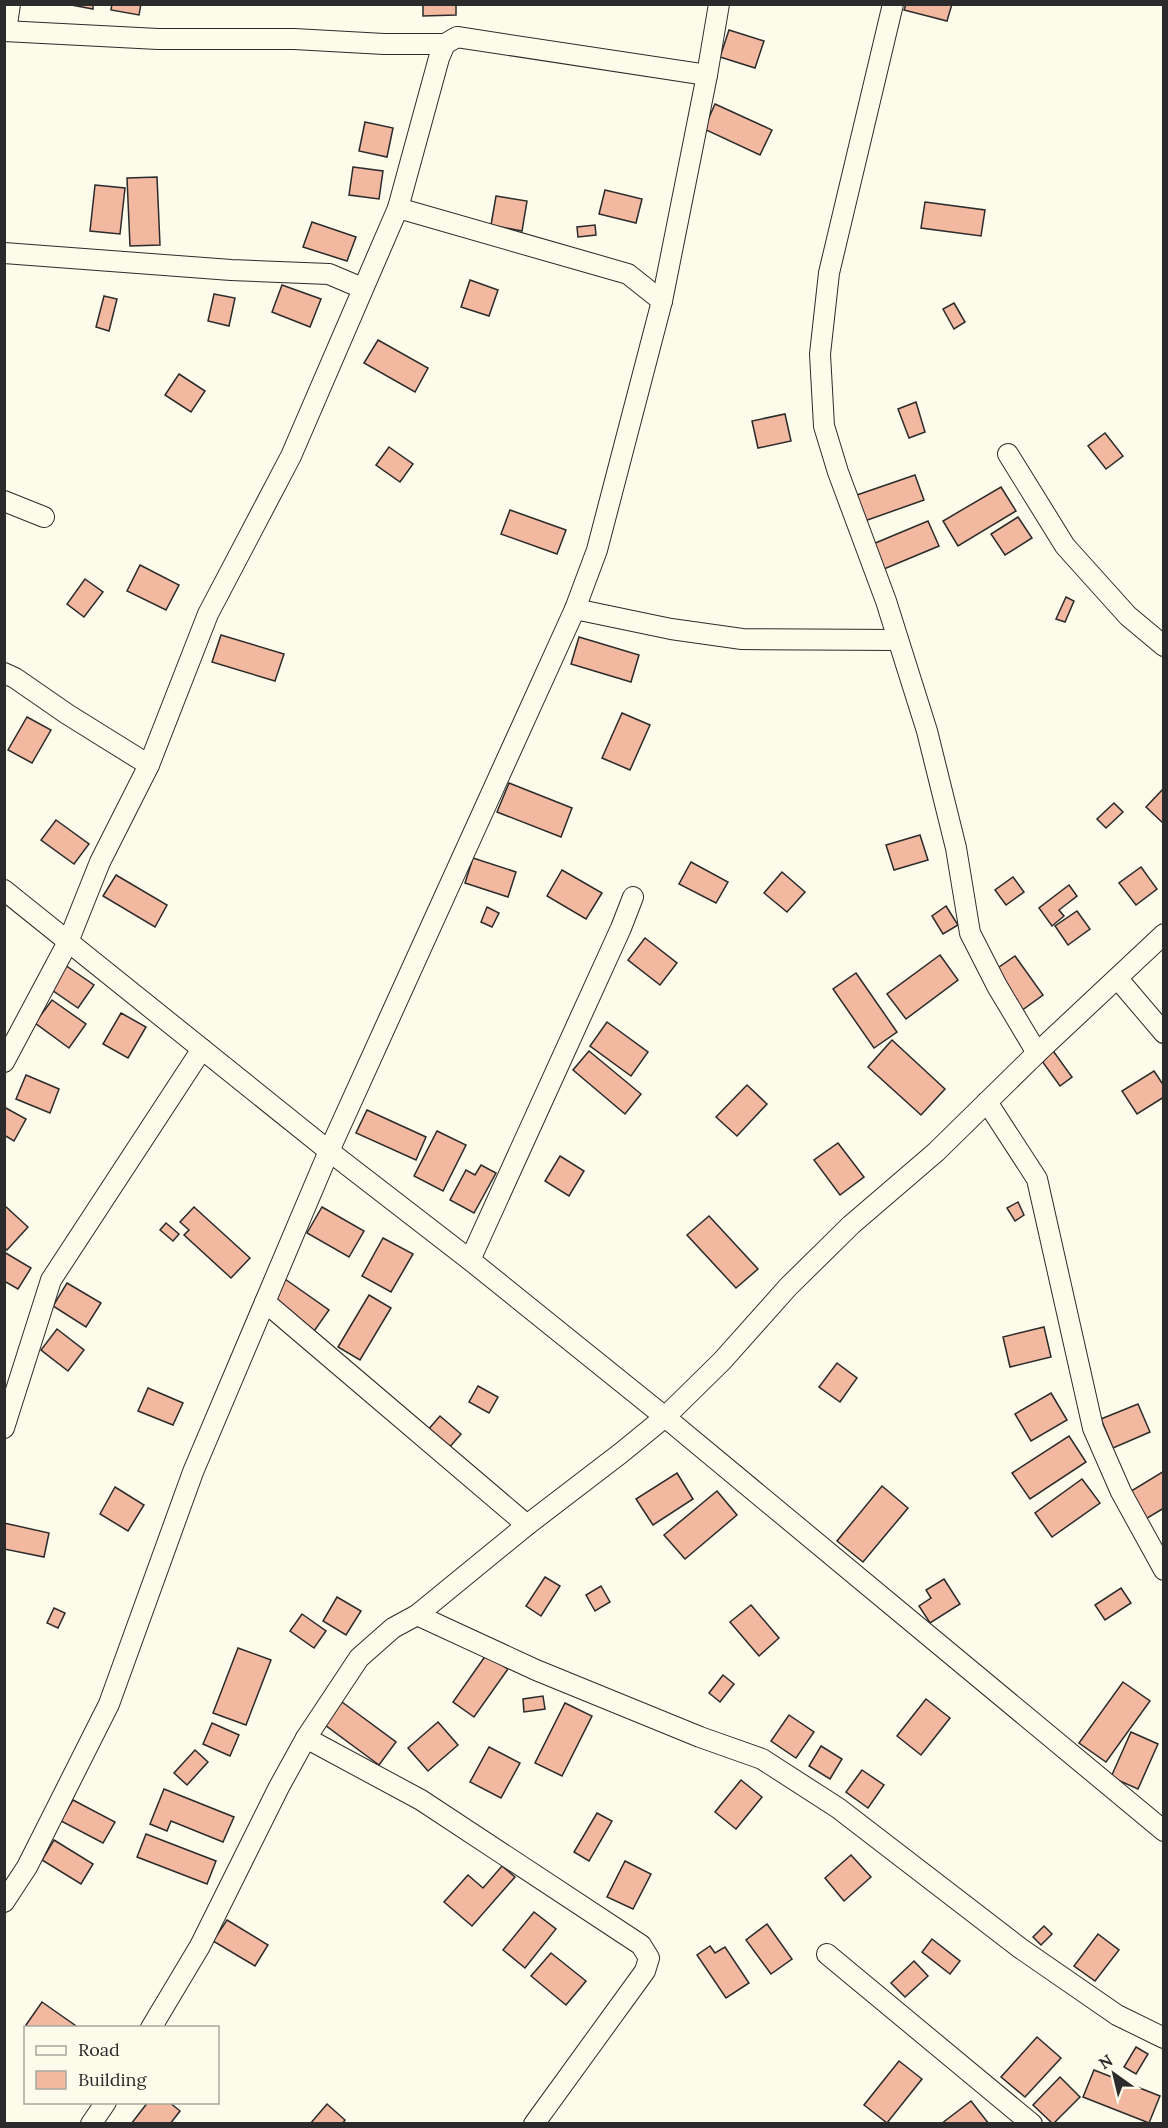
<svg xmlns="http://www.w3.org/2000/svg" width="1168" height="2128" font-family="Lora,serif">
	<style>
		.building { fill: #f2b8a0; stroke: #2b2b2b; stroke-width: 1.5 }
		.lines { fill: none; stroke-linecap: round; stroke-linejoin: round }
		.minor-casing { stroke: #2b2b2b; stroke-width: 22 }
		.minor { stroke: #fdfbea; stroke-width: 20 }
	</style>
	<rect width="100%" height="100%" fill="#fdfbea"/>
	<g class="building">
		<path d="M66,4h27v5z"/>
		<path d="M112,4h29l-2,11 -28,-5z"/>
		<path d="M423,4h33v11l-33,1z"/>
		<path d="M906,4h46l-5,17 -43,-11z"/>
		<path d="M729,30l35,11 -9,27 -35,-11z"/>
		<path d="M715,104l57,26 -12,25 -56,-26z"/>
		<path d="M365,122l28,6 -6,29 -28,-6z"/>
		<path d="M353,167l30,4 -4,28 -30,-4z"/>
		<path d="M157,177l3,68 -30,1 -3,-68z"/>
		<path d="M95,185l30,3 -5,46 -30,-3z"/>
		<path d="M605,190l37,9 -6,24 -37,-9z"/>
		<path d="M496,196l31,5 -5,30 -31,-6z"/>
		<path d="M925,202l60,8 -4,26 -60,-8z"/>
		<path d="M312,222l44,15 -9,24 -44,-14z"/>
		<path d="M595,225l1,10 -18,2 -1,-10z"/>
		<path d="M470,280l28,10 -9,26 -28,-9z"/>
		<path d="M282,285l39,14 -11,28 -38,-15z"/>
		<path d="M214,294l21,4 -6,28 -21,-5z"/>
		<path d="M104,296l13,3 -8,32 -13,-4z"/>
		<path d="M954,303l11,19 -11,7 -11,-20z"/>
		<path d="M378,340l50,28 -13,24 -51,-29z"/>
		<path d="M179,374l26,17 -14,21 -26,-17z"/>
		<path d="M916,402l9,30 -16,6 -11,-29z"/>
		<path d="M785,414l6,27 -33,7 -6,-27z"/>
		<path d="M1105,433l18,23 -17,13 -18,-23z"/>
		<path d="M389,447l24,17 -13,18 -24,-17z"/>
		<path d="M915,475l9,25 -65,23 -8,-26z"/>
		<path d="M1001,487l15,24 -58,35 -15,-25z"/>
		<path d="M510,510l56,20 -9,24 -56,-20z"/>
		<path d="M1018,517l14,21 -27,17 -14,-21z"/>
		<path d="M928,521l11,25 -55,23 -11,-25z"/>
		<path d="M140,565l39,20 -13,25 -39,-19z"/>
		<path d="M85,579l18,13 -19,25 -17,-13z"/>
		<path d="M1066,597l8,4 -9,21 -9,-3z"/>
		<path d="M221,635l63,19 -9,27 -63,-19z"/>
		<path d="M579,637l60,18 -8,27 -60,-18z"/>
		<path d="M622,713l28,12 -20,45 -28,-12z"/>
		<path d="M27,717l24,13 -19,33 -24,-13z"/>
		<path d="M509,783l63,25 -11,29 -64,-25z"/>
		<path d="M1163,789h1v35l-18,-17z"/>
		<path d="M1114,803l9,9 -17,16 -9,-9z"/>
		<path d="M56,820l33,24 -15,20 -33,-24z"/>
		<path d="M920,835l8,25 -34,10 -8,-25z"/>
		<path d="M473,858l43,14 -8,25 -43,-14z"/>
		<path d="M691,862l37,20 -12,21 -37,-19z"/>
		<path d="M1141,867l16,22 -21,16 -17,-22z"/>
		<path d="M562,870l40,23 -16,26 -39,-23z"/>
		<path d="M782,872l23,20 -18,20 -23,-19z"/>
		<path d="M116,875l51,30 -12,22 -52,-31z"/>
		<path d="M1013,877l11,15 -18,13 -11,-15z"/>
		<path d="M1069,885l8,11 -18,14 5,6 -12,10 -13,-18z"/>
		<path d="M946,906l12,19 -15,9 -11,-18z"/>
		<path d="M487,907l12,6 -7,14 -11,-5z"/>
		<path d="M1077,911l13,18 -22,16 -13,-19z"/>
		<path d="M645,938l32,25 -17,22 -32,-25z"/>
		<path d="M940,955l18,25 -52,39 -19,-25z"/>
		<path d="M1015,956l28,39 -22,16 -29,-39z"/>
		<path d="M65,965l29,20 -16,23 -29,-20z"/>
		<path d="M856,973l41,59 -23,16 -41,-59z"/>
		<path d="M52,1000l34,24 -17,24 -34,-25z"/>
		<path d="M121,1013l25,14 -18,31 -25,-14z"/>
		<path d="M607,1022l41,30 -17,24 -41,-30z"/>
		<path d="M892,1040l53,49 -24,26 -53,-48z"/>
		<path d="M1051,1048l21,29 -12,9 -21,-29z"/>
		<path d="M589,1051l52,43 -16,20 -52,-44z"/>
		<path d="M1154,1071l10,15v11l-27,17 -15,-23z"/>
		<path d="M26,1075l33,14 -9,24 -34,-14z"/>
		<path d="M747,1085l20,19 -30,32 -21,-19z"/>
		<path d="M4,1107l22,12 -12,22 -10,-6z"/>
		<path d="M367,1110l59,27 -10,23 -60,-27z"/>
		<path d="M437,1131l29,14 -23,46 -29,-15z"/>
		<path d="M838,1143l26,34 -24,18 -26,-35z"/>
		<path d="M560,1156l24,15 -15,25 -24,-15z"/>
		<path d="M481,1165l15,8 -22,40 -24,-13 16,-30 9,5z"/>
		<path d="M1018,1202l6,13 -9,6 -8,-13z"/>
		<path d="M4,1205l24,22 -21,23 -3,-3z"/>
		<path d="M194,1207l56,51 -19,20 -47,-43 5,-5 -9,-8z"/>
		<path d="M322,1207l42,24 -15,26 -42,-24z"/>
		<path d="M709,1216l49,53 -22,19 -49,-53z"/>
		<path d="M166,1223l13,11 -6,7 -13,-11z"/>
		<path d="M383,1238l30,16 -22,38 -29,-16z"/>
		<path d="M4,1252l27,16 -13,21 -14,-8z"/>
		<path d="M285,1279l44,31 -17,24 -44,-31z"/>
		<path d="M67,1283l34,20 -15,24 -33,-21z"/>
		<path d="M369,1295l22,13 -31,52 -22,-13z"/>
		<path d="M1044,1327l7,30 -41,10 -7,-30z"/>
		<path d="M57,1329l27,21 -16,21 -27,-21z"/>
		<path d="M837,1363l20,15 -17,24 -21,-15z"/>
		<path d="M478,1386l20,11 -9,16 -20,-11z"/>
		<path d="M148,1388l35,15 -10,22 -35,-14z"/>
		<path d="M1051,1393l16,27 -36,21 -16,-27z"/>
		<path d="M1138,1404l12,28 -37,16 -12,-29z"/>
		<path d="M440,1416l21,18 -13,15 -21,-18z"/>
		<path d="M1069,1436l17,26 -56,37 -18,-26z"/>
		<path d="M1164,1471v37l-20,12 -16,-27z"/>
		<path d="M677,1473l16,26 -40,26 -17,-26z"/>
		<path d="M1082,1479l18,24 -48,34 -17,-24z"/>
		<path d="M882,1486l26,22 -45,54 -26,-21z"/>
		<path d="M115,1487l29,18 -16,26 -28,-17z"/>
		<path d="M717,1491l20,24 -52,44 -21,-24z"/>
		<path d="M4,1523l45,10 -5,24 -40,-8z"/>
		<path d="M545,1577l15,9 -19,30 -15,-10z"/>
		<path d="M944,1579l16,25 -30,19 -11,-17 12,-8 -5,-8z"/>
		<path d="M601,1586l9,16 -15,9 -9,-16z"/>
		<path d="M1121,1588l10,15 -26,17 -10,-15z"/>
		<path d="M337,1597l24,14 -15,24 -23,-14z"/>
		<path d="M751,1605l28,33 -20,18 -29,-34z"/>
		<path d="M54,1608l11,5 -7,15 -11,-5z"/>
		<path d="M302,1614l24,17 -12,17 -24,-17z"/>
		<path d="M238,1648l33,12 -25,65 -33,-12z"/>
		<path d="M486,1655l22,14 -34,48 -21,-15z"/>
		<path d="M723,1675l11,9 -14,18 -11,-9z"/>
		<path d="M1123,1682l27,19 -44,61 -27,-19z"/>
		<path d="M543,1696l2,13 -21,3 -1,-13z"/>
		<path d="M926,1699l24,19 -29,37 -24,-19z"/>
		<path d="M342,1702l54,40 -17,23 -54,-40z"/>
		<path d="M565,1703l27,13 -30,60 -27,-13z"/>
		<path d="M789,1715l25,17 -18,26 -25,-17z"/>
		<path d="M438,1722l20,23 -30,26 -20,-23z"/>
		<path d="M212,1723l27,12 -9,21 -27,-12z"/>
		<path d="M1131,1732l27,12 -20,45 -27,-12z"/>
		<path d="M821,1746l21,13 -12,20 -21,-13z"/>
		<path d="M489,1747l31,16 -19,35 -31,-16z"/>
		<path d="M195,1750l13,12 -21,23 -13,-12z"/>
		<path d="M862,1770l22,15 -16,23 -22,-16z"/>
		<path d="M741,1780l21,17 -26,32 -21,-17z"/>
		<path d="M164,1789l70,28 -11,25 -52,-21 -4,10 -17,-7z"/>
		<path d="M73,1800l42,22 -12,21 -42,-22z"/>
		<path d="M597,1813l15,8 -23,40 -15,-9z"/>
		<path d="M146,1834l70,27 -9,23 -70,-27z"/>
		<path d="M54,1840l39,24 -12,20 -39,-24z"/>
		<path d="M851,1855l20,22 -27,24 -19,-23z"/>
		<path d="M625,1861l26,13 -18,35 -26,-12z"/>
		<path d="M502,1866l13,11 -43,49 -28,-24 24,-27 15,13z"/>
		<path d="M534,1912l22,17 -31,39 -22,-18z"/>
		<path d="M227,1920l41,25 -13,21 -42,-25z"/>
		<path d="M767,1924l25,35 -21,15 -25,-34z"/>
		<path d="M1044,1926l8,8 -11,11 -8,-8z"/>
		<path d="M1098,1934l21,16 -24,31 -21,-15z"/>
		<path d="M932,1939l28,22 -10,13 -28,-22z"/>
		<path d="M710,1946l5,7 10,-6 24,36 -23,15 -29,-43z"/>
		<path d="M551,1953l35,28 -20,24 -35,-29z"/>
		<path d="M914,1961l14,15 -23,21 -14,-14z"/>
		<path d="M42,2002l37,26h-50l-3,-3z"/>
		<path d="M1037,2037l24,21 -36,39 -24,-20z"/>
		<path d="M1136,2047l12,7 -12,20 -12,-7z"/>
		<path d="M899,2061l23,18 -35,44 -23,-18z"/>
		<path d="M1094,2070l66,26 -11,27 -66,-26z"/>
		<path d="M1060,2077l20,20 -27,27 -20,-19z"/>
		<path d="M971,2101l18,23h-48z"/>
		<path d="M148,2102h21l11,9 -10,13h-39z"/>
		<path d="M327,2104l18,16 -3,4h-32z"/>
	</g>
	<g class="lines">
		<defs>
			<g id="minor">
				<path d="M893,4l-64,269 -9,81 4,72 14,46 48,129 41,130 29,117 14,85 27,53 40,67"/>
				<path d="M4,31l154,8h136l90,5h61"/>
				<path d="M6,31l4,-27"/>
				<path d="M398,208l230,66 34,27"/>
				<path d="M4,253l227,17 98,4 33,14"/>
				<path d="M1008,454l57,92 63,70 36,30"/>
				<path d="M4,501l40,16"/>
				<path d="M575,609l96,20 71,10 156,1"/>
				<path d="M4,673l11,5 52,36 82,51"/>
				<path d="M4,890l325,261 141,109 195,157 499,414"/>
				<path d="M1118,979l46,54"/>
				<path d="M4,1062l64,-120 32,-80 49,-97 59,-151 83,-158 107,-248 41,-150 6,-14 12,-7 250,38 12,-71"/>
				<path d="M987,1102l50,77 56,249 28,64 43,78"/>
				<path d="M470,1260l151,-332 12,-31"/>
				<path d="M265,1302l262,223"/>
				<path d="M4,1428l47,-148 151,-231"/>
				<path d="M417,1615l119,55 164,67 62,22 76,49 182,140 97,67 47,23"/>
				<path d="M306,1738l115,62 220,145 8,13 -4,13 -111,153"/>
				<path d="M4,1902l23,-35 82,-163 84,-232 136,-321 246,-542 22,-59 65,-249 45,-226"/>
				<path d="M827,1954l205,170"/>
				<path d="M151,2028l49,-82 79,-159 27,-49 53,-80 34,-30 24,-13 110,-90 94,-72 44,-36 57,-56 66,-74 63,-62 85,-73 101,-99 127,-119"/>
				<path d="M91,2124l15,-22"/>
			</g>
		</defs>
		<use href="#minor" class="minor-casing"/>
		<use href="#minor" class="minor"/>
	</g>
	<rect width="1168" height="2128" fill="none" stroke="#2b2b2b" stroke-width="12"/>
	<rect x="24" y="2026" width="195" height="78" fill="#fdfbea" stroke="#a9a89e" stroke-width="1.5"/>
	<rect x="36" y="2046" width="30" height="9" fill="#fdfbea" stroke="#a9a89e" stroke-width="1.5"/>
	<text x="78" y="2056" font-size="18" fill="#2b2b2b">Road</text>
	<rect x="36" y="2071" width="30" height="18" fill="#f2b8a0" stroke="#a9a89e" stroke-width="1.5"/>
	<text x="78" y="2086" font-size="18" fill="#2b2b2b">Building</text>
	<g transform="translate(1114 2074) rotate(326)" stroke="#fdfbea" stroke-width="4.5" paint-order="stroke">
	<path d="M0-4.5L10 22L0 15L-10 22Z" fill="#2b2b2b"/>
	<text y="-9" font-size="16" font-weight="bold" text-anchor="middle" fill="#2b2b2b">N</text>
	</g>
</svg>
